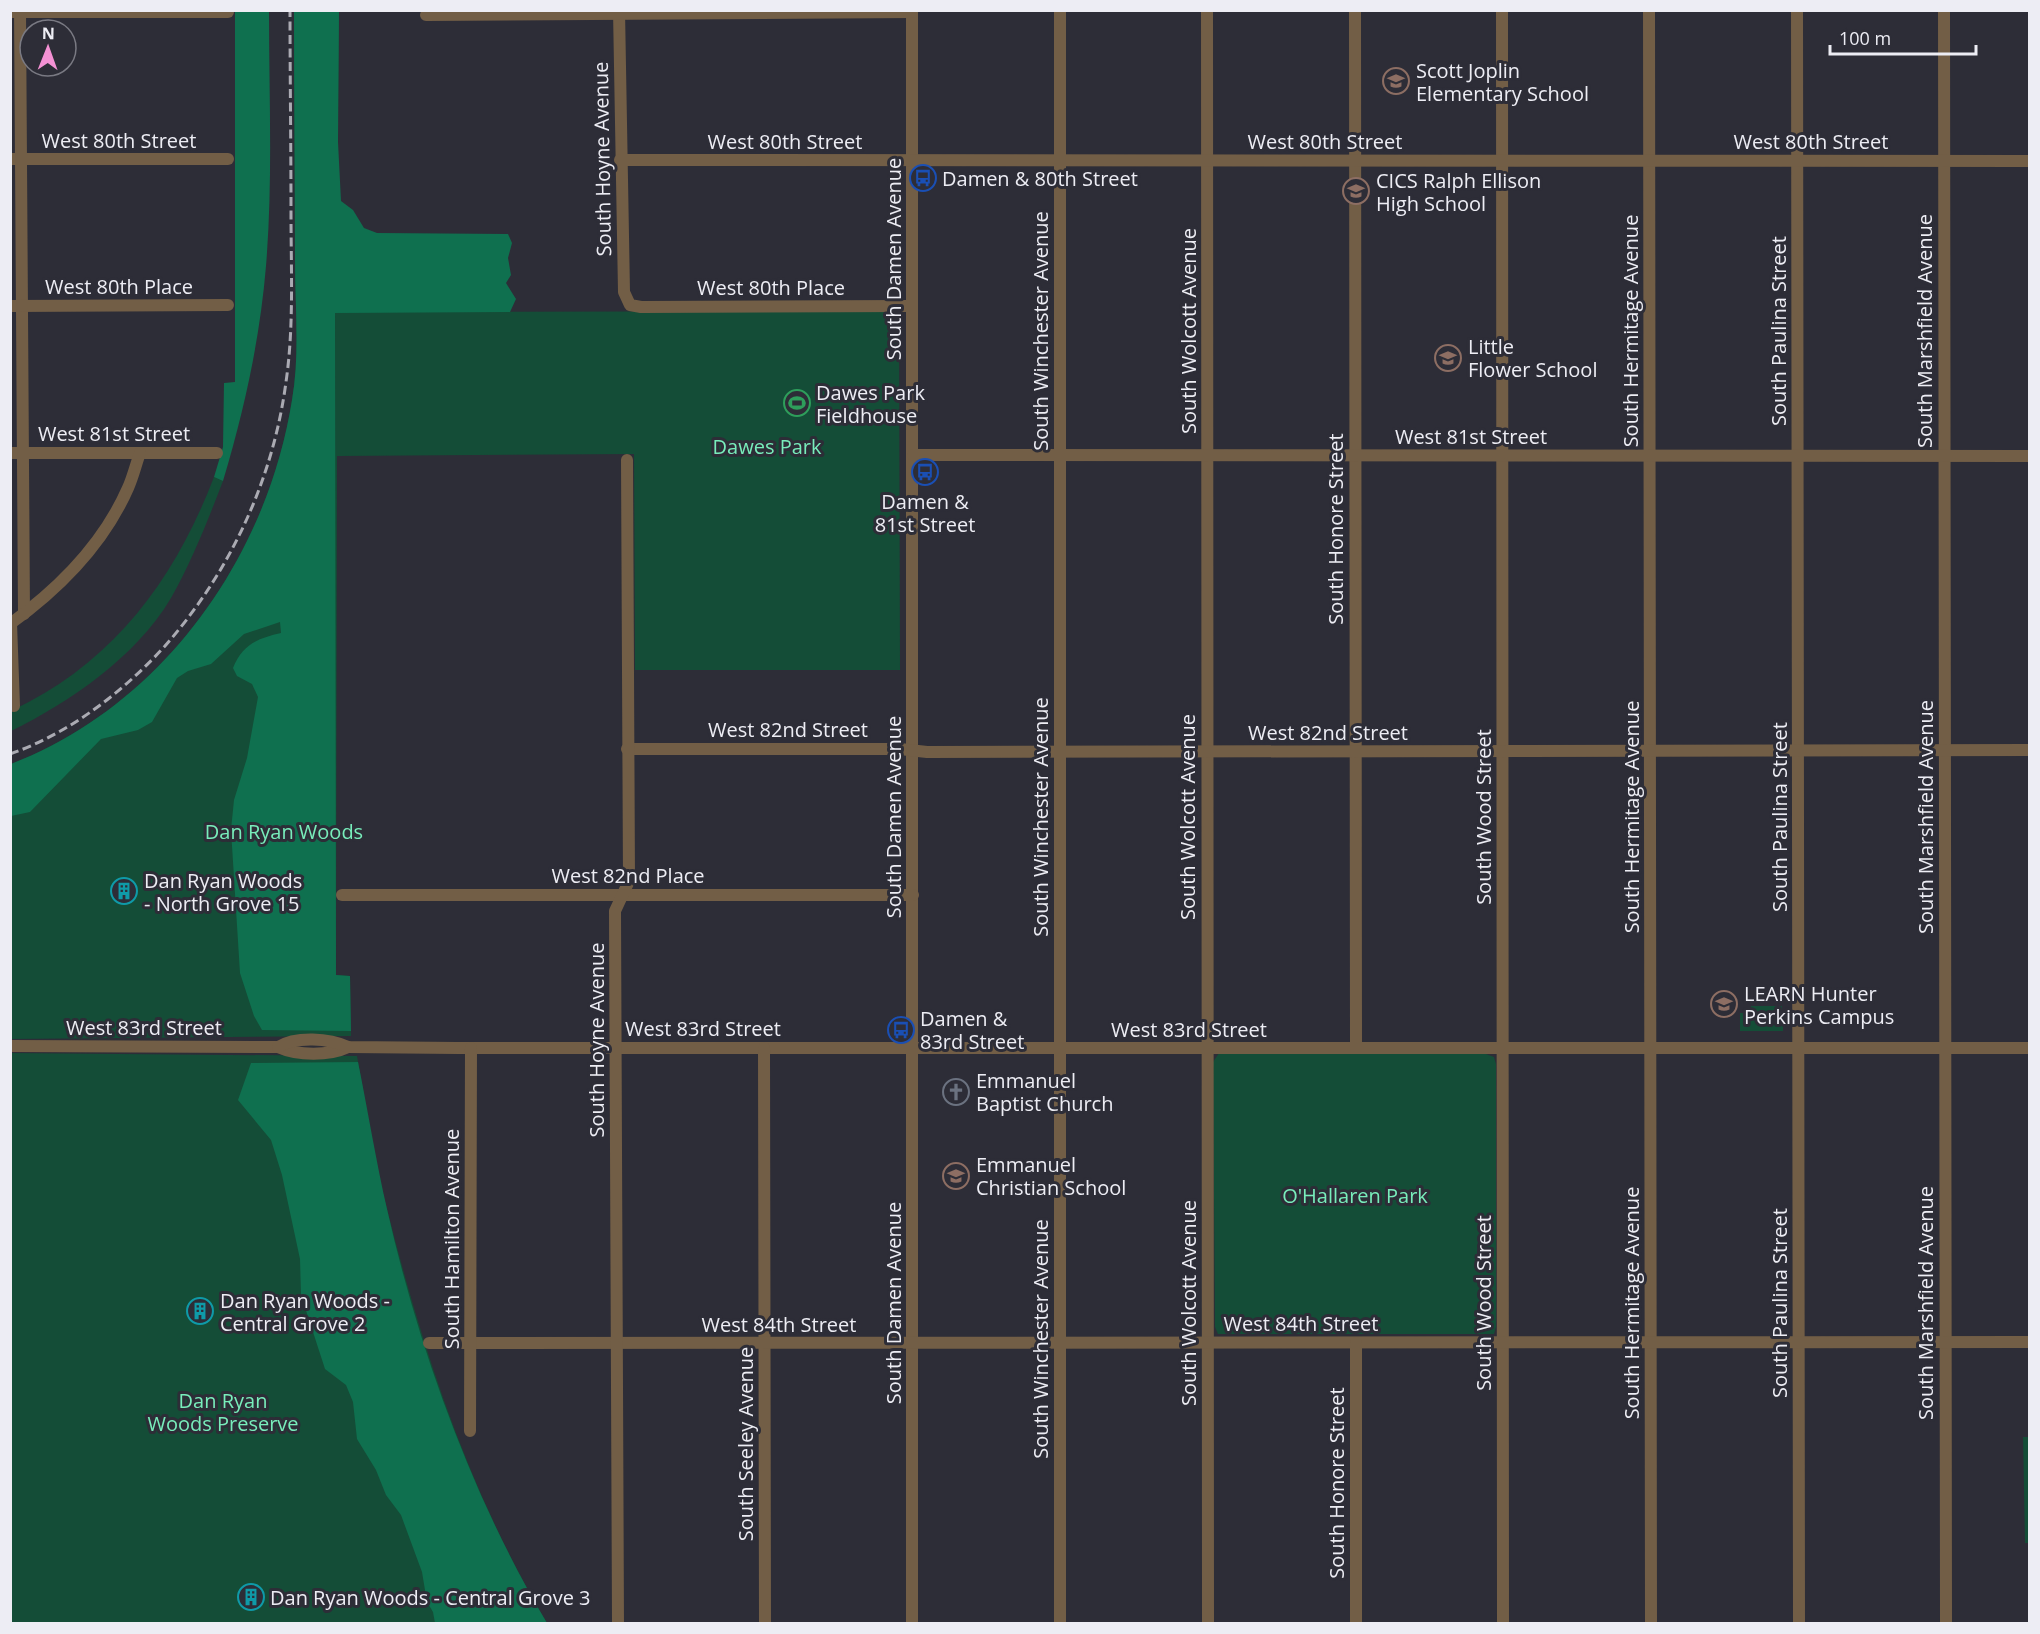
<svg xmlns="http://www.w3.org/2000/svg" width="2040" height="1634" font-family="'Open Sans',sans-serif">
	<style>
		.green { fill: #144d37 }
		.forest { fill: #0f704f }
		.lines { fill: none; stroke-linecap: round; stroke-linejoin: round }
		.minor { stroke: #725e46; stroke-width: 12 }
		.rail { stroke: #ababb3; stroke-width: 3; stroke-dasharray: 9 4.5; stroke-linecap: butt }
		.labels { text-anchor: middle; dominant-baseline: central; stroke-width: 6; stroke-linejoin: round; paint-order: stroke }
		.poi-label { font-size: 20px; fill: #ededf4; stroke: #2d2d37; text-anchor: start }
		.street-label { font-size: 20px; fill: #ededf4; stroke: #2d2d37 }
		.park-label { font-size: 20px; fill: #78edbb; stroke: #2d2d37 }
	</style>
	<rect width="100%" height="100%" fill="#2d2d37"/>
	<g class="green">
		<path d="M294,11h45l-3,301 563,-1 1,359h-265l-1,-216 -297,2 -1,519 14,1 1,60 -340,3v-275c151,-58 256,-206 281,-364 8,-45 3,-94 3,-140 0,-83 -1,-166 -1,-249z"/>
		<path d="M214,477l9,4c-15,39 -31,80 -52,117 -35,59 -101,104 -160,133v-20c102,-48 163,-130 203,-234z"/>
		<path d="M1751,1006h31v4h-9v15h10v6h-43v-18h11z"/>
		<path d="M10,1053l347,3c10,52 17,105 31,157 36,142 83,283 159,410h-536z"/>
		<path d="M1219,1053l267,1 8,3 2,7v263l-2,7h-276l-3,-7 -2,-265z"/>
		<path d="M2023,1437h6v106h-4z"/>
	</g>
	<g class="forest">
		<path d="M235,11h34c0,85 4,170 -3,255 -6,73 -22,145 -43,215l-9,-4 9,-30 1,-64 11,-1z"/>
		<path d="M294,11h45l-1,131 3,59 12,9 11,18 13,5 131,1 4,9 -4,15 3,17 -5,8 10,16 -6,13 -175,1 1,662 14,1 1,55 -89,-1 -8,-14 -14,-43 -9,-143 3,-30 13,-42 11,-61 -6,-13 -15,-8 -4,-8c9,-23 25,-30 48,-35l-1,-11 -36,12 -33,30 -23,7 -11,7 -25,44 -14,8 -37,9 -71,73 -19,4v-52c151,-58 256,-206 281,-364 8,-45 3,-94 3,-140 0,-83 -1,-166 -1,-249z"/>
		<path d="M358,1062c10,49 18,99 29,147 32,142 86,290 160,414h-112l-2,-11 -6,-10 -5,-30 -21,-57 -15,-20 -10,-25 -19,-31 -4,-37 -7,-17 -21,-16 -24,-74 -1,-36 -18,-84 -11,-35 -33,-40 13,-37z"/>
	</g>
	<g class="lines">
		<g class="minor">
			<path d="M20,10l4,604"/>
			<path d="M619,10l5,282 6,13 11,2 271,-1"/>
			<path d="M912,10v1614"/>
			<path d="M1207,10l1,1614"/>
			<path d="M1355,10l1,1038"/>
			<path d="M1502,10l1,1614"/>
			<path d="M1649,10l2,1614"/>
			<path d="M1797,10l2,1614"/>
			<path d="M1944,10l2,1614"/>
			<path d="M10,12h218"/>
			<path d="M426,15l486,-3"/>
			<path d="M10,159h218"/>
			<path d="M620,160l1410,1"/>
			<path d="M10,306l218,-1"/>
			<path d="M10,453h207"/>
			<path d="M913,455l1117,1"/>
			<path d="M11,623l3,83"/>
			<path d="M10,624c50,-36 93,-79 118,-136 5,-11 8,-24 12,-35"/>
			<path d="M627,749h273l27,3 1103,-2"/>
			<path d="M342,895h571"/>
			<path d="M10,1046l268,1c20,9 51,9 70,0"/>
			<path d="M278,1047c18,-11 51,-9 70,0l109,1h1573"/>
			<path d="M764,1048l1,576"/>
			<path d="M429,1343l1601,-1"/>
			<path d="M1356,1343v281"/>
			<path d="M470,1431l1,-383"/>
			<path d="M618,1624l-3,-713 14,-30 -2,-421"/>
			<path d="M1060,1624v-1614"/>
		</g>
		<path class="rail" d="M10,754c60,-21 113,-62 155,-108 65,-74 108,-166 121,-264 8,-55 5,-112 5,-168 0,-68 -1,-136 -1,-204"/>
	</g>
	<defs>
		<symbol id="school-ring" viewBox="-11 -11 22 22"><circle r="9.5" fill="#2d2d37" stroke="#8d6e63" stroke-width="1.5"/><path d="M0-5L7-2L0 1L-7-2ZM-4 1L0 2.5L4 1V4Q0 6-4 4Z" fill="#8d6e63"/></symbol>
		<symbol id="bus-ring" viewBox="-11 -11 22 22"><circle r="9.5" fill="#2d2d37" stroke="#1a4fb4" stroke-width="1.5"/><path d="M-5-6H5V4H4V6H2V4H-2V6H-4V4H-5ZM-3.5-4V0h7V-4ZM-3.5 1.2v1.5H-2V1.2ZM2 1.2v1.5H3.5V1.2Z" fill="#1a4fb4"/></symbol>
		<symbol id="stadium-ring" viewBox="-11 -11 22 22"><circle r="9.5" fill="#2d2d37" stroke="#2e9e5b" stroke-width="1.5"/><path d="M0-5a6.5 5 0 1 0 0 10a6.5 5 0 1 0 0-10ZM-3.5-1.8h7v3.6h-7Z" fill="#2e9e5b"/></symbol>
		<symbol id="building-ring" viewBox="-11 -11 22 22"><circle r="9.5" fill="#2d2d37" stroke="#0f9aa8" stroke-width="1.5"/><path d="M-4-6H4V6H1V3H-1V6H-4ZM-2.5-4.3h1.7v1.8h-1.7ZM.8-4.3h1.7v1.8H.8ZM-2.5-1h1.7V.8h-1.7ZM.8-1h1.7V.8H.8Z" fill="#0f9aa8"/></symbol>
		<symbol id="church-ring" viewBox="-11 -11 22 22"><circle r="9.5" fill="#2d2d37" stroke="#6b7280" stroke-width="1.5"/><path d="M-1.2-6h2.4v3.5h3.3v2.4h-3.3V6h-2.4V-.1h-3.3v-2.4h3.3Z" fill="#6b7280"/></symbol>
	</defs>
	<g fill-rule="evenodd">
		<use href="#school-ring" x="1381" y="66" width="30" height="30"/>
		<use href="#bus-ring" x="908" y="163" width="30" height="30"/>
		<use href="#school-ring" x="1341" y="176" width="30" height="30"/>
		<use href="#school-ring" x="1433" y="343" width="30" height="30"/>
		<use href="#stadium-ring" x="782" y="388" width="30" height="30"/>
		<use href="#bus-ring" x="910" y="457" width="30" height="30"/>
		<use href="#building-ring" x="109" y="876" width="30" height="30"/>
		<use href="#school-ring" x="1709" y="989" width="30" height="30"/>
		<use href="#bus-ring" x="886" y="1015" width="30" height="30"/>
		<use href="#church-ring" x="941" y="1077" width="30" height="30"/>
		<use href="#school-ring" x="941" y="1161" width="30" height="30"/>
		<use href="#building-ring" x="185" y="1296" width="30" height="30"/>
		<use href="#building-ring" x="236" y="1582" width="30" height="30"/>
	</g>
	<g class="labels">
		<g class="poi-label">
			<text x="1416" y="70">Scott Joplin<tspan x="1416" dy="23">Elementary School</tspan></text>
			<text x="942" y="178">Damen &amp; 80th Street</text>
			<text x="1376" y="180">CICS Ralph Ellison<tspan x="1376" dy="23">High School</tspan></text>
			<text x="1468" y="346">Little<tspan x="1468" dy="23">Flower School</tspan></text>
			<text x="816" y="392">Dawes Park<tspan x="816" dy="23">Fieldhouse</tspan></text>
			<text x="925" y="501" text-anchor="middle">Damen &amp;<tspan x="925" dy="23">81st Street</tspan></text>
			<text x="144" y="880">Dan Ryan Woods<tspan x="144" dy="23">- North Grove 15</tspan></text>
			<text x="1744" y="993">LEARN Hunter<tspan x="1744" dy="23">Perkins Campus</tspan></text>
			<text x="920" y="1018">Damen &amp;<tspan x="920" dy="23">83rd Street</tspan></text>
			<text x="976" y="1080">Emmanuel<tspan x="976" dy="23">Baptist Church</tspan></text>
			<text x="976" y="1164">Emmanuel<tspan x="976" dy="23">Christian School</tspan></text>
			<text x="220" y="1300">Dan Ryan Woods -<tspan x="220" dy="23">Central Grove 2</tspan></text>
			<text x="270" y="1597">Dan Ryan Woods - Central Grove 3</text>
		</g>
		<g class="street-label">
			<text x="119" y="140">West 80th Street</text>
			<text x="785" y="141">West 80th Street</text>
			<text x="1325" y="141">West 80th Street</text>
			<text x="1811" y="141">West 80th Street</text>
			<text transform="translate(602 159) rotate(-91)">South Hoyne Avenue</text>
			<text transform="translate(893 259) rotate(-90)">South Damen Avenue</text>
			<text x="119" y="286">West 80th Place</text>
			<text x="771" y="287">West 80th Place</text>
			<text transform="translate(1040 331) rotate(-90)">South Winchester Avenue</text>
			<text transform="translate(1188 331) rotate(-90)">South Wolcott Avenue</text>
			<text transform="translate(1630 331) rotate(-90)">South Hermitage Avenue</text>
			<text transform="translate(1778 331) rotate(-90)">South Paulina Street</text>
			<text transform="translate(1924 331) rotate(-90)">South Marshfield Avenue</text>
			<text x="114" y="433">West 81st Street</text>
			<text x="1471" y="436">West 81st Street</text>
			<text transform="translate(1335 529) rotate(-90)">South Honore Street</text>
			<text x="788" y="729">West 82nd Street</text>
			<text x="1328" y="732">West 82nd Street</text>
			<text transform="translate(893 817) rotate(-90)">South Damen Avenue</text>
			<text transform="translate(1040 817) rotate(-90)">South Winchester Avenue</text>
			<text transform="translate(1187 817) rotate(-90)">South Wolcott Avenue</text>
			<text transform="translate(1483 817) rotate(-90)">South Wood Street</text>
			<text transform="translate(1631 817) rotate(-90)">South Hermitage Avenue</text>
			<text transform="translate(1779 817) rotate(-90)">South Paulina Street</text>
			<text transform="translate(1925 817) rotate(-90)">South Marshfield Avenue</text>
			<text x="628" y="875">West 82nd Place</text>
			<text x="144" y="1027">West 83rd Street</text>
			<text x="703" y="1028">West 83rd Street</text>
			<text x="1189" y="1029">West 83rd Street</text>
			<text transform="translate(596 1040) rotate(-90)">South Hoyne Avenue</text>
			<text transform="translate(451 1239) rotate(-90)">South Hamilton Avenue</text>
			<text transform="translate(893 1303) rotate(-90)">South Damen Avenue</text>
			<text transform="translate(1188 1303) rotate(-90)">South Wolcott Avenue</text>
			<text transform="translate(1483 1303) rotate(-90)">South Wood Street</text>
			<text transform="translate(1631 1303) rotate(-90)">South Hermitage Avenue</text>
			<text transform="translate(1779 1303) rotate(-90)">South Paulina Street</text>
			<text transform="translate(1925 1303) rotate(-90)">South Marshfield Avenue</text>
			<text x="1301" y="1323">West 84th Street</text>
			<text x="779" y="1324">West 84th Street</text>
			<text transform="translate(1040 1339) rotate(-90)">South Winchester Avenue</text>
			<text transform="translate(745 1444) rotate(-90)">South Seeley Avenue</text>
			<text transform="translate(1336 1483) rotate(-90)">South Honore Street</text>
		</g>
		<g class="park-label">
			<text x="767" y="446">Dawes Park</text>
			<text x="284" y="831">Dan Ryan Woods</text>
			<text x="1355" y="1195">O'Hallaren Park</text>
			<text x="223" y="1400">Dan Ryan<tspan x="223" dy="23">Woods Preserve</tspan></text>
		</g>
	</g>
	<rect width="2040" height="1634" fill="none" stroke="#ededf4" stroke-width="24"/>
	<g transform="translate(48 48) rotate(1)"><circle r="28" fill="#2d2d37" stroke="#7a7a83" stroke-width="1.5"/>
	<path d="M0-4.5L10 22L0 15L-10 22Z" fill="#f491d4"/>
	<text y="-9" font-size="16" font-weight="bold" text-anchor="middle" fill="#ededf4">N</text>
	</g>
	<path d="M1830 45v9h146v-9" fill="none" stroke="#ededf4" stroke-width="3"/>
	<text x="1839" y="45" font-size="18" fill="#ededf4" stroke="#2d2d37" stroke-width="4.5" paint-order="stroke">100 m</text>
</svg>
